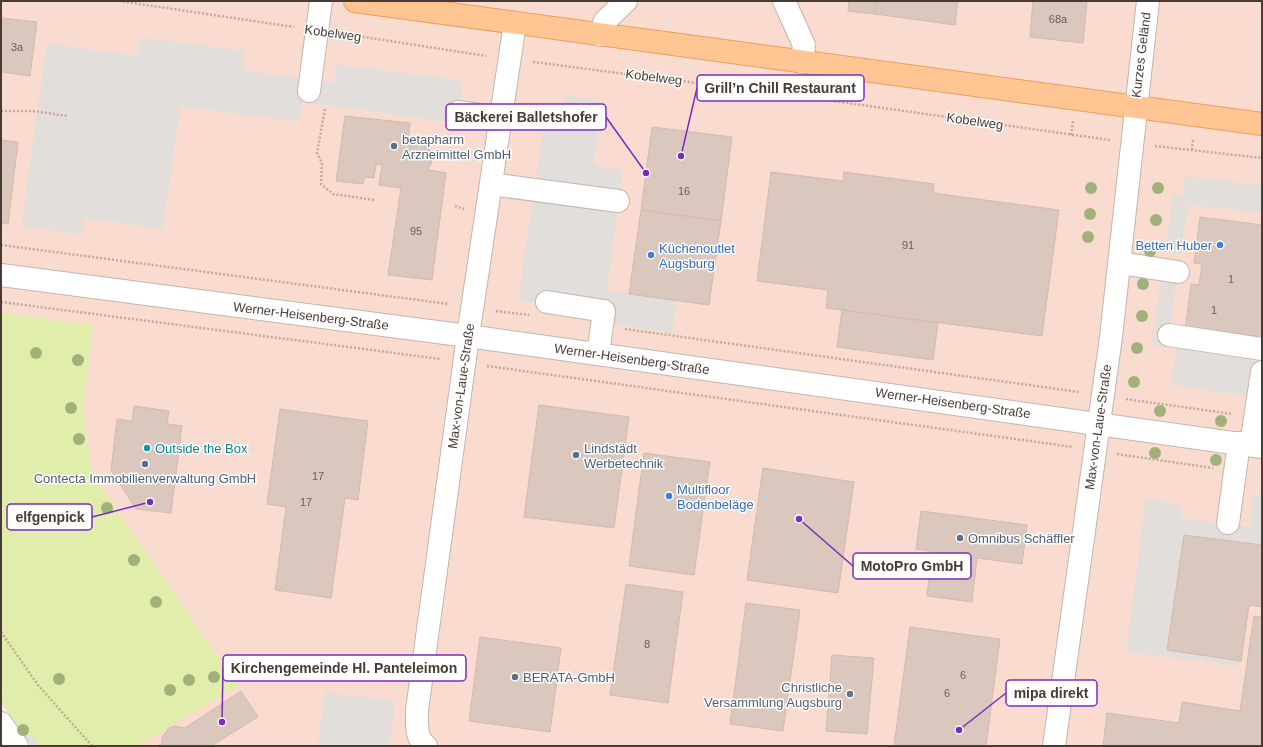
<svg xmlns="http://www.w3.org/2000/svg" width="1263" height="747" font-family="Arial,sans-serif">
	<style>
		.commercial { fill: #f9dccf }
		.green { fill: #e0edab }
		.parking { fill: #e2dedb }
		.building { fill: #dac7bd; stroke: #d3baad }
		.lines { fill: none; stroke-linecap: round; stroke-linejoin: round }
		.minor-casing { stroke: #c4b4aa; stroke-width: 24 }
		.major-casing { stroke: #ef9c59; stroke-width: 24 }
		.path { stroke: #c4a997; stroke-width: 2.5; stroke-dasharray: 2 2; stroke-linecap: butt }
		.minor { stroke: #fff; stroke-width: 22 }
		.major { stroke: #ffc694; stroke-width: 22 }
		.tree { fill: #a1b17a }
		.service-dot { fill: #5c6f8a; stroke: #fff; stroke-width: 1.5 }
		.shop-dot { fill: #3f7fe0; stroke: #fff; stroke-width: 1.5 }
		.culture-dot { fill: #0f9aa8; stroke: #fff; stroke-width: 1.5 }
		.worship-dot { fill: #6b7280; stroke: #fff; stroke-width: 1.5 }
		.labels { text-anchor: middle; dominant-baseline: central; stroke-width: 3; stroke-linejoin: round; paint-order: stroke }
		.number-label { font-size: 11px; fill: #6c5e56 }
		.street-label { font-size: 13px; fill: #483b34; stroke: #fff }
		.service-label { font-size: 13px; fill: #4e5e75; stroke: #fff; text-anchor: start }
		.shop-label { font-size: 13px; fill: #366cbe; stroke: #fff; text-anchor: start }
		.culture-label { font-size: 13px; fill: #0d838f; stroke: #fff; text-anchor: start }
		.worship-label { font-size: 13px; fill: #5b616d; stroke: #fff; text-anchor: end }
		.leader { fill: none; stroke: #7b2cbf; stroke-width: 1.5 }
		.callout-dot { fill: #7b2cbf; stroke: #fff; stroke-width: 1.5 }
		.callout { fill: #fff; stroke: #7b2cbf; stroke-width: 1.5 }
		.callout-label { font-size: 14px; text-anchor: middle; font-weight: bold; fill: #483b34 }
	</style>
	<rect width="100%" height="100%" fill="#f5ece6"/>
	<path class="commercial" d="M1,1h1261v745h-1125l101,-61 -146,-211 -9,-66 10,-83 -92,-12z"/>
	<path class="green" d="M1,313l92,12 -10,83 9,66 146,212 -101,60h-97l-7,-11h-10l-22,-33 2,-11 -2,-4z"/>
	<g class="parking">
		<path d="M141,37l103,14 -2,19 92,13 3,-19 126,17 -6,42 -155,-21 -3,20 -119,-16 -17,123 -79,-11 -2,17 -61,-9 26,-183 91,13z"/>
		<path d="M565,95l37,7 -9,63 30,5 -16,121 69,9 -4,34 -136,-25 2,-6 -20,-3 29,-198 16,2z"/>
		<path d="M1185,176l77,9v28l-74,-8 -8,51 -15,-3 8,-59 10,1z"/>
		<path d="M1160,282l16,2 -9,63 -15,-2z"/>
		<path d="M1177,344l77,10 -6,42 -77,-11z"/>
		<path d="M1254,494l8,2v99l-11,-2 -11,73 -114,-14 20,-153 36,6 -1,13 69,9z"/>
		<path d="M325,692l70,9 -5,45h-72z"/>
		<path d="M23,735h10l7,11h-9z"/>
	</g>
	<g class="building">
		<path d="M849,1h28l-2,13 -27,-3z"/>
		<path d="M877,1h81l-3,24 -80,-11z"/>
		<path d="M1033,1h54l-4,42 -53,-6z"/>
		<path d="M1,18l36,4 -7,54 -29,-4z"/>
		<path d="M345,116l65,7 -2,18 2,6 5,-3h10l7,9 -1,12 -3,3 1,2 17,3 -14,107 -44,-5 13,-87 -22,-3 3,-20 -6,-1 -2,14 -10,-1 -1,7 -27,-3z"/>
		<path d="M652,127l80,10 -11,84 -80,-11z"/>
		<path d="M1,140l17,2 -10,82 -7,-1z"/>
		<path d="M771,172l72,9 1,-9 90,12 -1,9 126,17 -17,126 -216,-28 2,-18 -71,-9z"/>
		<path d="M641,210l80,11 -12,84 -80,-11z"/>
		<path d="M1200,217l62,8v116l-77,-10 6,-47 8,1 3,-21 -8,-1z"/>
		<path d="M842,310l96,13 -5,37 -96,-13z"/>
		<path d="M539,405l90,12 -15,111 -90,-11z"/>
		<path d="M134,406l35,5 -2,13 15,2 -11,87 -35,-4 -25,-39 6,-51 15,2z"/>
		<path d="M280,409l88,12 -10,79 -13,-2 -14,100 -56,-8 11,-83 -19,-3z"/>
		<path d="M644,453l66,9 -16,113 -65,-9z"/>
		<path d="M763,468l91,14 -16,111 -91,-13z"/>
		<path d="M921,511l106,14 -5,39 -45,-6 -5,44 -45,-6 5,-45 -16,-2z"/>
		<path d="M1184,535l78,10v62l-13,-2 -8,56 -74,-11z"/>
		<path d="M626,584l57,8 -15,111 -58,-8z"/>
		<path d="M746,603l54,7 -17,121 -53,-7z"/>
		<path d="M1254,616l8,1v129h-159l4,-33 72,10 3,-21 58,9z"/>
		<path d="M910,627l90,12 -14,107h-92z"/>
		<path d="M480,637l81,11 -11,84 -81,-11z"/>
		<path d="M832,655l42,3 -7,76 -41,-3z"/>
		<path d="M241,691l17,26 -47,29h-53l4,-3v-6l7,-9 6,-2 10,2z"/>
	</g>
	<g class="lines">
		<defs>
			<g id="minor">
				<path d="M784,1l20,44 -2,17"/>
				<path d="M600,35l5,-14 21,-20"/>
				<path d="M309,91l12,-90"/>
				<path d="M458,112l43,6"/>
				<path d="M491,184l127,17"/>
				<path d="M1120,263l58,9"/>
				<path d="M1,275l467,61 794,111"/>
				<path d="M547,302l57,9 -6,43"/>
				<path d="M1169,335l93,14"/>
				<path d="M1251,445l11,-73"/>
				<path d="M1228,523l11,-80"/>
				<path d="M1,723l16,23"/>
				<path d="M426,746c-11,-7 -9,-25 -9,-36l51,-374 47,-313"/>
				<path d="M1054,746l57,-409 37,-336"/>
			</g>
			<path id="major" d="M355,1l907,123"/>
		</defs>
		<use href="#minor" class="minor-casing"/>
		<use href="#major" class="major-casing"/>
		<g class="path">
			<path d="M119,1l175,26"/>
			<path d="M339,33l147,23"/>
			<path d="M533,62l265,34 312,44"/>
			<path d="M325,109l-8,44 5,10 -1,21 12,10 42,6"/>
			<path d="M1,111h32l35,5"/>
			<path d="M1071,135l2,-14"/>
			<path d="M1155,146l107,12"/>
			<path d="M1192,150l1,-11"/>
			<path d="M455,206l9,3"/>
			<path d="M1,245l448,59"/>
			<path d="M1,302l440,57"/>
			<path d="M496,311l33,4"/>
			<path d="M625,329l454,63"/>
			<path d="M487,366l586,81"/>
			<path d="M1126,399l106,15"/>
			<path d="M1117,454l96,14"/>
			<path d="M1,632l37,53 54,61"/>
		</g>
		<use href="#minor" class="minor"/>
		<use href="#major" class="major"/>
	</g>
	<g class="tree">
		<circle cx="1091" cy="188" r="6"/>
		<circle cx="1158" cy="188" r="6"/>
		<circle cx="1090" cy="214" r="6"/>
		<circle cx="1156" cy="220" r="6"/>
		<circle cx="1088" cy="237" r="6"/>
		<circle cx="1150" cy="251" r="6"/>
		<circle cx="1143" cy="284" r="6"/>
		<circle cx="1142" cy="316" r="6"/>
		<circle cx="1137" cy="348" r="6"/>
		<circle cx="36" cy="353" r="6"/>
		<circle cx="78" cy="360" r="6"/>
		<circle cx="1134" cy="382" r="6"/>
		<circle cx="71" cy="408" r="6"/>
		<circle cx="1160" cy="411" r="6"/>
		<circle cx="1221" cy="421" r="6"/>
		<circle cx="79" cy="439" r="6"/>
		<circle cx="1155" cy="453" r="6"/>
		<circle cx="1216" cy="460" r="6"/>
		<circle cx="107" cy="508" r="6"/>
		<circle cx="134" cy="560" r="6"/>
		<circle cx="156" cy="602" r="6"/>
		<circle cx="214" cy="677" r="6"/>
		<circle cx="59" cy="679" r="6"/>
		<circle cx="189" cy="680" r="6"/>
		<circle cx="170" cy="690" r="6"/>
		<circle cx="23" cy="730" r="6"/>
	</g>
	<g class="service-dot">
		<circle cx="394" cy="146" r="4"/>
		<circle cx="576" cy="455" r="4"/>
		<circle cx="145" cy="464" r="4"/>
		<circle cx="960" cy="538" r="4"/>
		<circle cx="515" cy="677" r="4"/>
	</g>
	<g class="shop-dot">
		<circle cx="1220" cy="245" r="4"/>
		<circle cx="651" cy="255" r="4"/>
		<circle cx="669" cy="496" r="4"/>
	</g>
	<circle class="culture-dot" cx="147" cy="448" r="4"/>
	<circle class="worship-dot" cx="850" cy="694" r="4"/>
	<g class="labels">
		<g class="number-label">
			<text x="1058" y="19">68a</text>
			<text x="17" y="47">3a</text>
			<text x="684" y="191">16</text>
			<text x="416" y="231">95</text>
			<text x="908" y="245">91</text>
			<text x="1231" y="279">1</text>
			<text x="1214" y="310">1</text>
			<text x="318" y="476">17</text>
			<text x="306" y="502">17</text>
			<text x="647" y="644">8</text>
			<text x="963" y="675">6</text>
			<text x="947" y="693">6</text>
		</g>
		<g class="street-label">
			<text transform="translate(333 33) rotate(8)">Kobelweg</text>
			<text transform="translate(1141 55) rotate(-83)">Kurzes Geländ</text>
			<text transform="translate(654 77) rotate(7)">Kobelweg</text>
			<text transform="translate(975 121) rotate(8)">Kobelweg</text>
			<text transform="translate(311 316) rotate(7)">Werner-Heisenberg-Straße</text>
			<text transform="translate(632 359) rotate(8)">Werner-Heisenberg-Straße</text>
			<text transform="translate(461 386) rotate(-82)">Max-von-Laue-Straße</text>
			<text transform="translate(953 403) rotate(8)">Werner-Heisenberg-Straße</text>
			<text transform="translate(1098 427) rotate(-82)">Max-von-Laue-Straße</text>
		</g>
		<g class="service-label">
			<text x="402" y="139">betapharm<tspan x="402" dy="15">Arzneimittel GmbH</tspan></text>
			<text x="584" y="448">Lindstädt<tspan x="584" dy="15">Werbetechnik</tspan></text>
			<text x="145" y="478" text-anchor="middle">Contecta Immobilienverwaltung GmbH</text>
			<text x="968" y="538">Omnibus Schäffler</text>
			<text x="523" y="677">BERATA-GmbH</text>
		</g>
		<g class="shop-label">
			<text x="1212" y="245" text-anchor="end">Betten Huber</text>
			<text x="659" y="248">Küchenoutlet<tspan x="659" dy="15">Augsburg</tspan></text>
			<text x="677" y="489">Multifloor<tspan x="677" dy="15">Bodenbeläge</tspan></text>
		</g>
		<g class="culture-label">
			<text x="155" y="448">Outside the Box</text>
		</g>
		<g class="worship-label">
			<text x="842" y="687">Christliche<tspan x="842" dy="15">Versammlung Augsburg</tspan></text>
		</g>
	</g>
	<path class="leader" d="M681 156L697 88M646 173L606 117M150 502L92 517M799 519L853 566M222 722L223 668M959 730L1006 693"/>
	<g class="callout-dot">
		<circle cx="681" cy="156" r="4"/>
		<circle cx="646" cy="173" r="4"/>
		<circle cx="150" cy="502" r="4"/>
		<circle cx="799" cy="519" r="4"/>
		<circle cx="222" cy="722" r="4"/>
		<circle cx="959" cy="730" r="4"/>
	</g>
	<g class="callout">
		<rect x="697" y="75" width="167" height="26" rx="4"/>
		<rect x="446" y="104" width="160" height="26" rx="4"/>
		<rect x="7" y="504" width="85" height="26" rx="4"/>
		<rect x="853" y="553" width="118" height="26" rx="4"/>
		<rect x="223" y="655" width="243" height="26" rx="4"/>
		<rect x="1006" y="680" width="91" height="26" rx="4"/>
	</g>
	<g class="callout-label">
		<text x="780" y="93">Grill’n Chill Restaurant</text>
		<text x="526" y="122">Bäckerei Balletshofer</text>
		<text x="50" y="522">elfgenpick</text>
		<text x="912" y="571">MotoPro GmbH</text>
		<text x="344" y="673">Kirchengemeinde Hl. Panteleimon</text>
		<text x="1051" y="698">mipa direkt</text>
	</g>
	<rect width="1263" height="747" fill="none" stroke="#483b34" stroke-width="4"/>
</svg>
